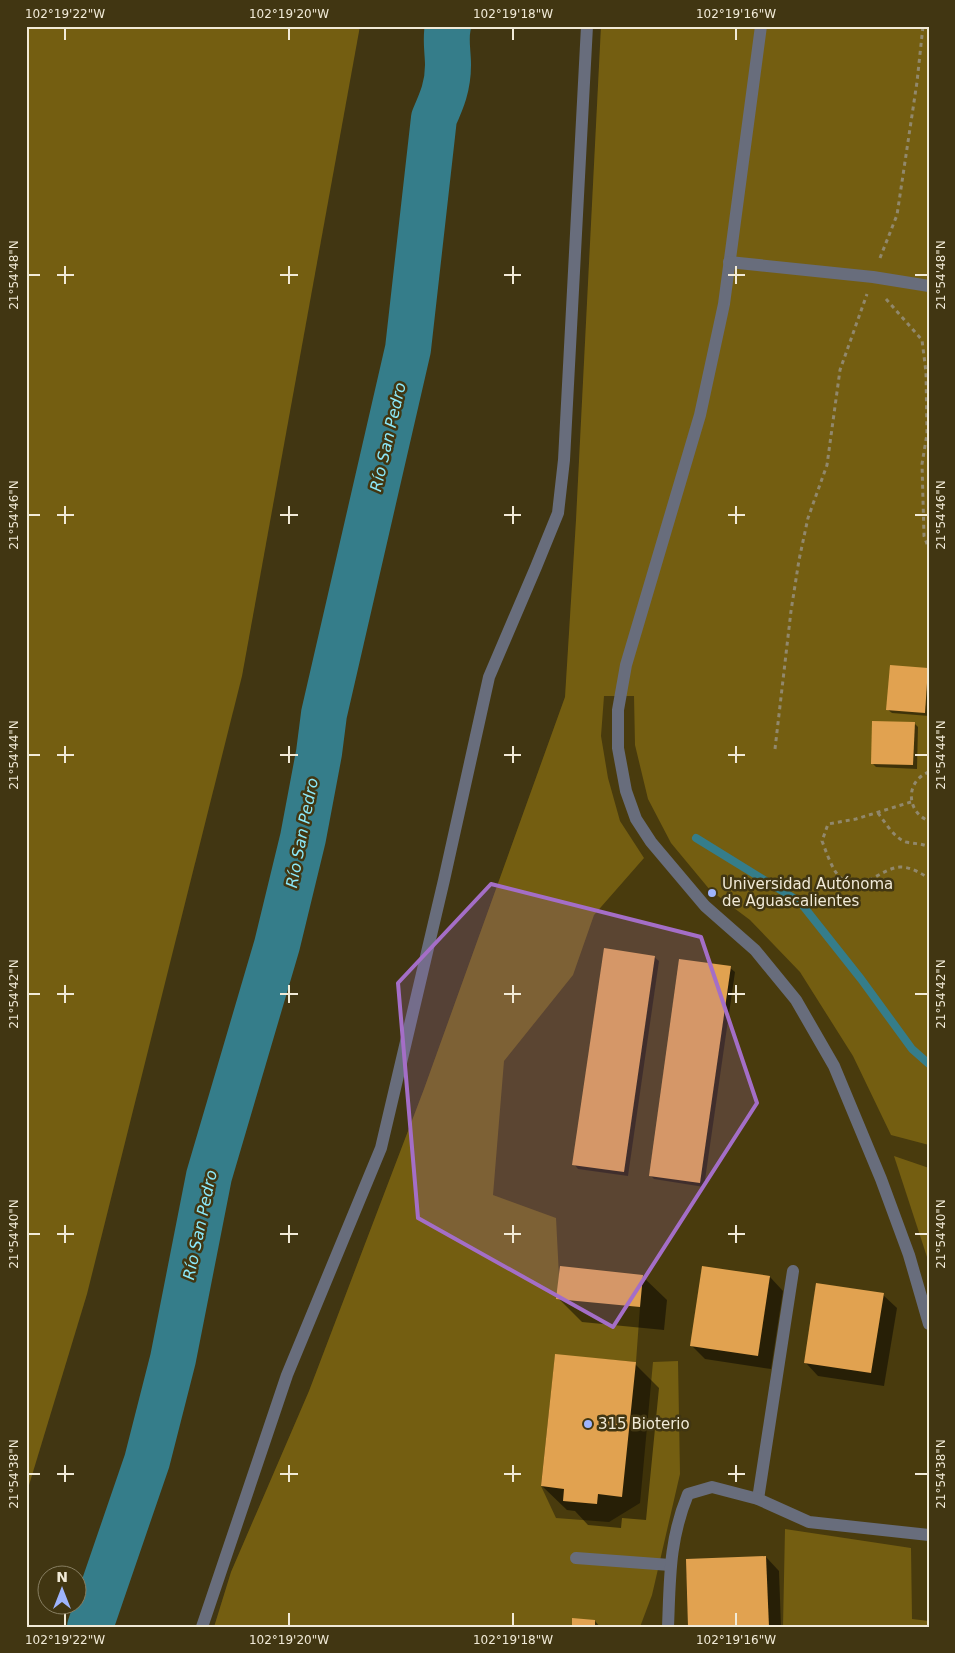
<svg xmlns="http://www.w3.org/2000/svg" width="955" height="1653" font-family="'DejaVu Sans',sans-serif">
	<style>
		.built { fill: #493b0d }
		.green { fill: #745e11 }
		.shadow { fill: #0007 }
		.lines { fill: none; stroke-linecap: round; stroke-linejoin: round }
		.stream { stroke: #357d8a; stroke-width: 8 }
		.river { stroke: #357d8a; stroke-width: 46 }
		.building { fill: #e1a250 }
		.path { stroke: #91886c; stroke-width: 3; stroke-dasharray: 4 4; stroke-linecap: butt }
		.minor { stroke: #686d7c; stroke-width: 12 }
		.marked { fill: #a46ec7; fill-opacity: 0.2; stroke: #a46ec7; stroke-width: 4; stroke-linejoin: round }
		.ticks { fill: none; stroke: #f1ead7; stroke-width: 2 }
		.poi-dot { fill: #9eb4fd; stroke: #413612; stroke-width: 2 }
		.labels { text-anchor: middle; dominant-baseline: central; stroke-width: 5; stroke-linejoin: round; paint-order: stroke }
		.poi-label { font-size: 15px; fill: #f1ead7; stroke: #413612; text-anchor: start }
		.water-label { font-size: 16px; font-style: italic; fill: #8ce9fa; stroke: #413612 }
		.neatline { fill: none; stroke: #f1ead7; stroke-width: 2 }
		.ticks-label { font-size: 12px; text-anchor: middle; fill: #f1ead7 }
	</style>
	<rect width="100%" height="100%" fill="#413612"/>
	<path class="built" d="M601,26h328v1601h-715l17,-55 78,-181 115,-302 141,-392 11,-177z"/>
	<g class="green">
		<path d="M26,26h334l-118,650 -155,618 -61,201z"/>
		<path d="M601,26h328v1119l-38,-10 -38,-79 -53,-84 -50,-52 -40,-30 -39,-47 -23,-44 -13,-54 -1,-49h-30l-3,40 7,42 12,43 24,37 -50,57 -21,60 -69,86 -11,134 63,23 3,58 81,31 -4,55 -81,-7 -14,131 15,32 53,4 31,-19 13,-141 25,-1 2,113 -28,121 -12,32h-426l17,-55 78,-181 115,-302 141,-392 11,-177z"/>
		<path d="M894,1156l35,12v95z"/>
		<path d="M785,1529l126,19 1,71 17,2v6h-146z"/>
	</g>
	<g class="shadow">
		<path d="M928,670l1,46 -37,-3 -5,-4z"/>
		<path d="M914,723l4,4 -1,42 -41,-2 -4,-4z"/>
		<path d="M654,957l5,4 -31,215 -50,-7 -4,-5z"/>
		<path d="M730,968l5,4 -31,215 -50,-8 -4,-4z"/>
		<path d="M642,1276l25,24 -3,30 -82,-8 -24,-24z"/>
		<path d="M770,1277l13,14 -12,78 -66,-10 -14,-14z"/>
		<path d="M883,1295l14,13 -13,78 -66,-10 -13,-14z"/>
		<path d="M635,1364l24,24 -13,132 -24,-2 -1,10 -33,-3 -13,-14 -8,-1 -25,-24z"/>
		<path d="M766,1557l13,14 2,56h-92z"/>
		<path d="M595,1621l5,6h-27z"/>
	</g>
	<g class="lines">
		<path class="stream" d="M696,838l104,64 61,77 51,70 17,15"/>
		<path class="river" d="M90,1627l57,-166 26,-102 36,-183 68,-231 26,-107 16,-85 5,-39 84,-365 26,-231c8,-18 14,-32 14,-53 0,-13 -3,-26 0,-39"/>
	</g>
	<g class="building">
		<path d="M890,665l38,3 -3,45 -39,-3z"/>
		<path d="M872,721l43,1 -2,43 -42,-1z"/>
		<path d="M604,948l51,8 -31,216 -52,-7z"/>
		<path d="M679,959l52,7 -31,217 -51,-7z"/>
		<path d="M560,1266l83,9 -3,32 -84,-8z"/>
		<path d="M702,1266l68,10 -12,80 -68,-10z"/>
		<path d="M816,1283l68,10 -13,80 -67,-10z"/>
		<path d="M555,1354l81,8 -14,135 -24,-3 -1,10 -34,-3 1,-12 -23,-3z"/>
		<path d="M766,1556l3,71h-81l-2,-68z"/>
		<path d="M572,1618l23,2v7h-23z"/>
	</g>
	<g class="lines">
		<g class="path">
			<path d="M880,258l17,-43 20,-133 6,-56"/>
			<path d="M886,299l36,41 4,32 1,62 -5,30 2,72 5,13"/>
			<path d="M775,749l16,-138 8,-51 9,-42 19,-53 13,-95 27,-76"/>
			<path d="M929,772c-24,9 -23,40 0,49"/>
			<path d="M911,802l-55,17 -28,5 -6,17c4,10 11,32 20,38 19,15 39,-11 58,-12 11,0 20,6 29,11"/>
			<path d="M878,813c7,9 16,25 28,29 8,2 15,1 23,5"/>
		</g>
		<g class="minor">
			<path d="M761,26l-37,278 -24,111 -74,250 -8,45v38l8,43 10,28 15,23 54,64 50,44 41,50 38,66 47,113 28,76 20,69"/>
			<path d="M729,262l144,15 56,9"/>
			<path d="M758,1499l35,-228"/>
			<path d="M576,1558l94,7"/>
			<path d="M202,1627l85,-252 94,-227 63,-268 45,-203 47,-110 22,-54 6,-53 23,-434"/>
			<path d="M668,1627c2,-49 1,-87 20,-133l24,-7 46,12 51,23 120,13"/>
		</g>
	</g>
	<path class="marked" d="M491,884l210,53 56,166 -144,224 -195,-109 -20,-235z"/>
	<path class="ticks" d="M65,28v12M289,28v12M513,28v12M736,28v12M65,266v18M289,266v18M513,266v18M736,266v18M28,275h12M57,275h17M280,275h18M504,275h17M728,275h17M915,275h13M65,506v18M289,506v18M513,506v18M736,506v18M28,515h12M57,515h17M280,515h18M504,515h17M728,515h17M915,515h13M65,746v17M289,746v17M513,746v17M736,746v17M28,755h12M57,755h17M280,755h18M504,755h17M728,755h17M915,755h13M65,985v18M289,985v18M513,985v18M736,985v18M28,994h12M57,994h17M280,994h18M504,994h17M728,994h17M915,994h13M65,1225v18M289,1225v18M513,1225v18M736,1225v18M28,1234h12M57,1234h17M280,1234h18M504,1234h17M728,1234h17M915,1234h13M65,1465v17M289,1465v17M513,1465v17M736,1465v17M28,1474h12M57,1474h17M280,1474h18M504,1474h17M728,1474h17M915,1474h13M65,1613v13M289,1613v13M513,1613v13M736,1613v13"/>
	<g class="poi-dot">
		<circle cx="712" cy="893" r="5"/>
		<circle cx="588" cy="1424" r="5"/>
	</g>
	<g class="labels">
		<g class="poi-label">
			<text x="722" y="884">Universidad Autónoma<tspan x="722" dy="17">de Aguascalientes</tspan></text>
			<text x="598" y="1424">315 Bioterio</text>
		</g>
		<g class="water-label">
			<text transform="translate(388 437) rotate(-77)">Río San Pedro</text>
			<text transform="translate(302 833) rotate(-79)">Río San Pedro</text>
			<text transform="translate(200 1225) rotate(-78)">Río San Pedro</text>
		</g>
	</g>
	<rect width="955" height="1653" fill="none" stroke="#413612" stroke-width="55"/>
	<g transform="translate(62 1590)"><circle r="24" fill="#413612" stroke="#877e61"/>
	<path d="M0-4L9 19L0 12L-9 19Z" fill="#9eb4fd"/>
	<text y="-8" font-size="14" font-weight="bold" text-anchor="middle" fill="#f1ead7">N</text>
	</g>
	<rect x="28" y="28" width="900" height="1598" class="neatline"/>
	<g class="ticks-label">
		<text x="65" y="18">102°19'22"W</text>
		<text x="289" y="18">102°19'20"W</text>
		<text x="513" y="18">102°19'18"W</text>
		<text x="736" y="18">102°19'16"W</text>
		<text transform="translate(14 275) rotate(-90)" y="4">21°54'48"N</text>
		<text transform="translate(941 275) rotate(-90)" y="4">21°54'48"N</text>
		<text transform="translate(14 515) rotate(-90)" y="4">21°54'46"N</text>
		<text transform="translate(941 515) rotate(-90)" y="4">21°54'46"N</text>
		<text transform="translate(14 755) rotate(-90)" y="4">21°54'44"N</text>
		<text transform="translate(941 755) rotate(-90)" y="4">21°54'44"N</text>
		<text transform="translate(14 994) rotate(-90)" y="4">21°54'42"N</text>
		<text transform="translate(941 994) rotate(-90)" y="4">21°54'42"N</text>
		<text transform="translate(14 1234) rotate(-90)" y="4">21°54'40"N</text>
		<text transform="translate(941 1234) rotate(-90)" y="4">21°54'40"N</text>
		<text transform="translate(14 1474) rotate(-90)" y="4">21°54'38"N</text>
		<text transform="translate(941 1474) rotate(-90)" y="4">21°54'38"N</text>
		<text x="65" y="1644">102°19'22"W</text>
		<text x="289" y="1644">102°19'20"W</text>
		<text x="513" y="1644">102°19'18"W</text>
		<text x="736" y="1644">102°19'16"W</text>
	</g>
</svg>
